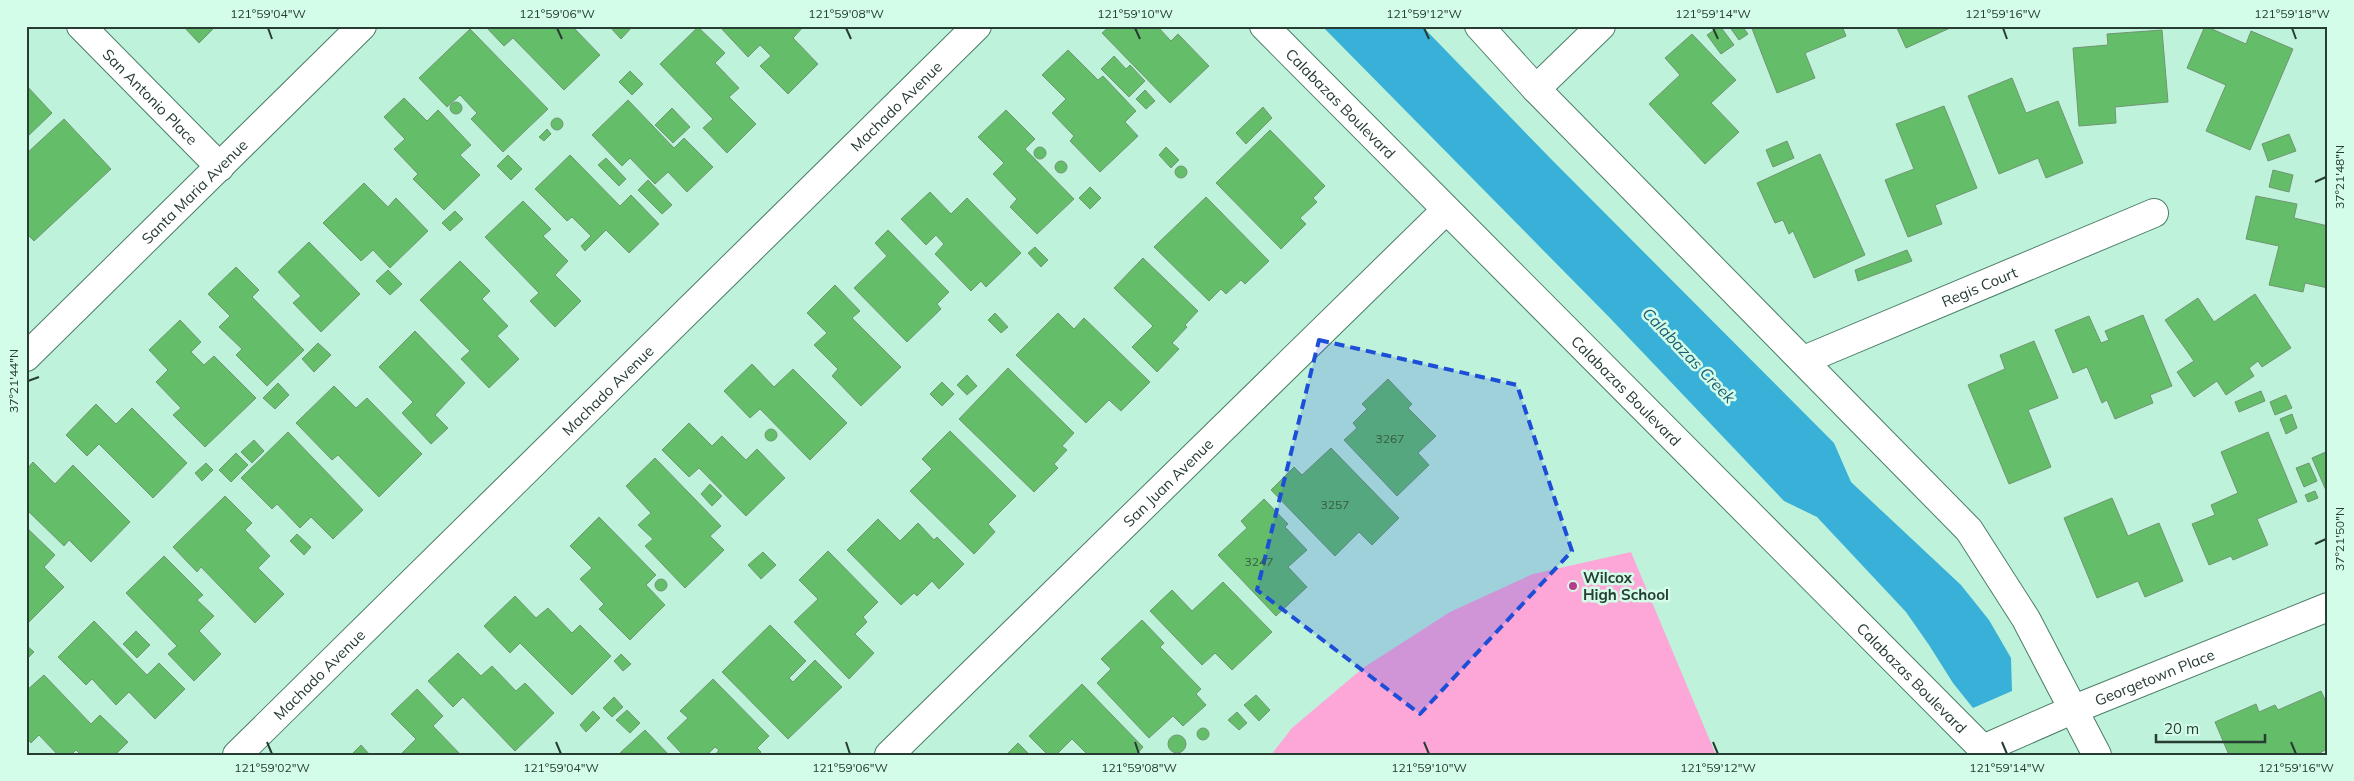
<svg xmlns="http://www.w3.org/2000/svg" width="2354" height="781" font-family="Mulish,sans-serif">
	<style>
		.green { fill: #fca7d7 }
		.water { fill: #39b0d8 }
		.building { fill: #63bd69; stroke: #729573 }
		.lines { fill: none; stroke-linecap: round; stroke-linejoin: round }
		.street-casing { stroke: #4c7d68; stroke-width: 30 }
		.secondary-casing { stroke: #4c7d68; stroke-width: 30 }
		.street { stroke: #fff; stroke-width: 28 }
		.secondary { stroke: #fff; stroke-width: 28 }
		.marked { fill: #1d4ed8; fill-opacity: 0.2; stroke: #1d4ed8; stroke-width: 4; stroke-dasharray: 10 6; stroke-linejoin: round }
		.ticks { fill: none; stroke: #273c32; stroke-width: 2 }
		.poi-dot { fill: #b83b8b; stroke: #d3fde9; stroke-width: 2 }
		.labels { text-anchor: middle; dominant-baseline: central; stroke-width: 5; stroke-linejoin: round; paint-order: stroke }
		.number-label { font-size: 12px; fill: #365c40 }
		.street-label { font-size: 15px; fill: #273c32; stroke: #d3fde9 }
		.poi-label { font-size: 15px; font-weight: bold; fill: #273c32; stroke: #d3fde9; text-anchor: start }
		.water-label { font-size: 16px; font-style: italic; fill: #215f74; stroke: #d3fde9 }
		.neatline { fill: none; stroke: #273c32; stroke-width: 2 }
		.ticks-label { font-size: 12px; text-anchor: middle; fill: #273c32 }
	</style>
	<rect width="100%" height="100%" fill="#bef2da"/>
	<path class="green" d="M1631,552l85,203h-445l21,-27 71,-60 87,-56 83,-38z"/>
	<path class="water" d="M1322,26h100l129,133 283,284 17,39 110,103 28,35 22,38 1,33 -39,17 -20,-25 -24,-38 -23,-33 -89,-95 -33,-16 -175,-184z"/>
	<g class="building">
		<path d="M183,26h33l-17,17z"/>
		<path d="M485,26h87l28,29 -36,35 -51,-52 -9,8z"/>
		<path d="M609,26h24l-12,13z"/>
		<path d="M719,26h85l-11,12 25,26 -30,30 -28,-28 11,-10 -11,-11 -12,12z"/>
		<path d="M1110,26h47l14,15 7,-7 31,32 -39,37 -68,-70z"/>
		<path d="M1720,26l14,19 -13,9 -14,-19z"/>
		<path d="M1729,26h13l6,8 -9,6z"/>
		<path d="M1751,26h91l4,10 -41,17 10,25 -38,15z"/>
		<path d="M1896,26h53l1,2 -44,20z"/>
		<path d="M2205,26l41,18 5,-13 42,18 -43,101 -44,-19 20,-46 -39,-17z"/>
		<path d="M698,27l27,26 -10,10 24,25 -10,9 27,27 -29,29 -24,-25 10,-9 -53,-55z"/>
		<path d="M470,29l78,80 -45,43 -32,-33 6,-6 -17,-18 -13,12 -28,-29z"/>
		<path d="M2162,30l6,72 -53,5 1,16 -37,3 -6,-78 35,-3 -1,-11z"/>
		<path d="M1692,34l44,46 -25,23 28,29 -34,32 -56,-60 31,-29 -15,-17z"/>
		<path d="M1068,50l30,30 5,-4 33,35 -11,11 13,14 -38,36 -30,-31 4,-5 -22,-23 14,-14 -24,-24z"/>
		<path d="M1114,56l12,13 4,-4 15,16 -16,16 -28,-28z"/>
		<path d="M630,71l13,13 -11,11 -13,-13z"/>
		<path d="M2012,78l14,35 32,-12 25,62 -37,15 -8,-20 -39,16 -31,-78z"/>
		<path d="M26,85l26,28 -26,25z"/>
		<path d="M1145,90l10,11 -9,8 -10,-10z"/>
		<path d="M404,98l23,23 11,-11 33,35 -11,10 20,20 -36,35 -31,-31 5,-5 -24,-25 11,-10 -21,-22z"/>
		<path d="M628,100l46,48 10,-10 29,29 -26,25 -19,-20 -13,12 -25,-26 -8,8 -30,-31z"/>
		<circle cx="456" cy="108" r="6"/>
		<path d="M1944,106l33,82 -42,17 7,19 -34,13 -23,-57 29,-11 -18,-45z"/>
		<path d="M1263,107l9,11 -26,26 -10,-11z"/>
		<path d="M672,108l18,19 -17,16 -18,-18z"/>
		<path d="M1006,110l29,29 -10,10 49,50 -37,35 -27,-27 7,-8 -24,-25 11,-11 -26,-26z"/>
		<circle cx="557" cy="124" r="6"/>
		<path d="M64,119l47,50 -77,72 -8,-8v-79z"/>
		<path d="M547,129l4,5 -7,7 -5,-4z"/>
		<path d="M1270,130l55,56 -12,12 4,4 -17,16 6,6 -25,25 -65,-66z"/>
		<path d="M2289,134l7,17 -28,10 -6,-17z"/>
		<path d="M1787,141l7,17 -21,9 -7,-17z"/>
		<path d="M1166,147l13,13 -8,8 -12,-13z"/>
		<circle cx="1040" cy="153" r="6"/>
		<path d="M1820,154l45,101 -51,23 -21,-47 -4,3 -6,-14 -8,3 -18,-40z"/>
		<path d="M508,155l14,14 -11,11 -14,-14z"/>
		<path d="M570,155l50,51 11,-11 28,29 -30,29 -23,-23 -21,21 -4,-5 10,-10 -19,-19 -5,4 -32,-32z"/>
		<path d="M606,158l20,21 -7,7 -21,-21z"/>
		<circle cx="1061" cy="167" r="6"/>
		<circle cx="1181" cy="172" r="6"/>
		<path d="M2273,170l20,5 -4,17 -20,-5z"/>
		<path d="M648,180l24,25 -10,9 -24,-24z"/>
		<path d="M364,183l24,24 8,-9 32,33 -38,37 -17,-18 -12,11 -38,-38z"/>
		<path d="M1090,187l11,11 -11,11 -11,-11z"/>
		<path d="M930,192l21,22 16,-16 54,55 -35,34 -5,-6 -10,10 -36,-37 9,-10 -8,-9 -10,10 -25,-26z"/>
		<path d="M2256,196l41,8 -3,14 34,8v62l-23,-5 -2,9 -34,-7 10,-39 -33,-7z"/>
		<path d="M1206,197l63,64 -24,23 -4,-4 -15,14 -5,-5 -12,12 -55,-54z"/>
		<path d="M523,201l28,28 -8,7 25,25 -13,14 26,26 -26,26 -25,-26 9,-8 -54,-56z"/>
		<path d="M455,211l8,8 -13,12 -8,-8z"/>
		<path d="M888,230l61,62 -12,12 4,5 -34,33 -53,-54 33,-32 -12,-13z"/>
		<path d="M309,242l51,52 -39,38 -28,-29 8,-7 -23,-24z"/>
		<path d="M1035,247l13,13 -7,7 -13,-14z"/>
		<path d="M1907,250l5,11 -54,20 -3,-11z"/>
		<path d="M1143,258l55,53 -13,14 2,2 -15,16 7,6 -22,23 -25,-25 21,-21 -39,-38z"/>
		<path d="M460,261l30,30 -8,8 26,27 -11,10 22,23 -30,29 -28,-29 9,-8 -50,-51z"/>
		<path d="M236,267l23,23 -7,7 52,53 -37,36 -31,-31 6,-6 -23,-22 11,-11 -22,-22z"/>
		<path d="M388,270l14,14 -12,11 -14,-14z"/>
		<path d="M835,285l25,26 -8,7 49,49 -40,39 -29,-30 6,-7 -24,-24 13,-12 -20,-20z"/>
		<path d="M2255,294l36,54 -29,19 -4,-6 -9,7 5,8 -28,19 -9,-14 -23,16 -17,-25 17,-11 -29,-41 33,-22 16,24z"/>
		<path d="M995,313l13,14 -7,6 -13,-13z"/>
		<path d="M1058,313l16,16 10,-11 66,64 -29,29 -12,-11 -23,23 -70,-68z"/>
		<path d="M2143,315l29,71 -22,9 3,8 -38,16 -8,-19 -5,3 -15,-36 -14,6 -18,-43 34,-14 12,27 8,-3 -4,-9z"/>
		<path d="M180,320l21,22 -10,10 13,13 10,-9 42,42 -51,49 -32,-32 8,-7 -25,-26 12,-12 -19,-20z"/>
		<path d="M415,331l50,52 -30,32 13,13 -17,16 -29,-31 11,-11 -34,-35z"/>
		<path d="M2034,341l24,57 -30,12 23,57 -42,17 -41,-99 37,-16 -5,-14z"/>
		<path d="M318,343l13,12 -17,17 -12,-13z"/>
		<path d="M752,364l22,23 19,-18 54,54 -37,37 -50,-51 -10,9 -26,-27z"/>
		<path d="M1008,368l66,65 -12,13 5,4 -13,14 4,4 -24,24 -75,-73z"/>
		<path d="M967,375l10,11 -10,9 -10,-10z"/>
		<path d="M1388,379l24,25 -4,4 28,28 -18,17 11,12 -32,31 -53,-56 13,-12 -4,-5 14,-14 -5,-5z"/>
		<path d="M942,382l12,12 -12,12 -12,-12z"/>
		<path d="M278,383l11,12 -14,14 -12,-11z"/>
		<path d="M334,386l22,22 11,-10 55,56 -43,43 -41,-42 -6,5 -36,-37z"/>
		<path d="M2261,391l4,10 -26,11 -4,-10z"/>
		<path d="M2286,395l6,13 -17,7 -5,-13z"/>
		<path d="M96,404l20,20 16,-16 55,55 -34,35 -54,-54 -12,12 -21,-21z"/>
		<path d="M2292,414l5,14 -11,6 -6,-15z"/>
		<path d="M689,423l23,23 10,-10 24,24 11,-11 28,29 -39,38 -47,-48 -10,9 -27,-27z"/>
		<circle cx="771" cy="435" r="6"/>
		<path d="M950,431l66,65 -28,28 7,8 -21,22 -64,-63 22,-22 -10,-10z"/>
		<path d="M288,432l75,78 -30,29 -22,-22 -11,11 -23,-24 -5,5 -31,-31z"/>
		<path d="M2268,432l29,70 -40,17 11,26 -35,15 -2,-4 -22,9 -17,-41 23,-9 -4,-10 27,-12 -17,-41z"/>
		<path d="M254,440l10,11 -12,12 -11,-11z"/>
		<path d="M1331,448l68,70 -27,27 -13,-13 -24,24 -64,-66 23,-23 8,8z"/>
		<path d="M2328,451v44l-16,-37z"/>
		<path d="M236,453l12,12 -17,17 -12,-12z"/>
		<path d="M655,458l66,68 -11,10 14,14 -39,38 -40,-42 8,-7 -15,-14 13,-12 -25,-27z"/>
		<path d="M33,462l22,22 18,-19 57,57 -39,40 -22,-22 -5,6 -38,-37v-39z"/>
		<path d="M206,463l7,7 -11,11 -7,-8z"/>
		<path d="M2309,463l8,18 -13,6 -8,-19z"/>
		<path d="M710,484l12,12 -10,10 -11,-12z"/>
		<path d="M2315,491l3,7 -10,4 -3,-7z"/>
		<path d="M225,496l27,27 -7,7 25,26 -12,12 26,26 -29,29 -54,-56 -4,5 -24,-25z"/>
		<path d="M2112,498l16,38 31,-13 24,58 -38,16 -7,-16 -41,17 -33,-80z"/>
		<path d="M1264,499l24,25 -3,3 22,23 -19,17 19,20 -31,29 -58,-61 29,-27 -6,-7z"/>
		<path d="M599,517l57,58 -10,10 19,20 -35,35 -31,-31 5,-5 -24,-25 12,-11 -22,-22z"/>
		<path d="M878,519l22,22 18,-18 16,17 3,-3 27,27 -25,25 -7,-8 -15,15 -3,-3 -13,12 -54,-55z"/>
		<path d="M26,527l29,28 -11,12 20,20 -37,37z"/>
		<path d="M297,534l14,13 -7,8 -14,-14z"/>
		<path d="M828,551l50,51 -15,15 4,5 -12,12 19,19 -25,26 -55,-57 24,-23 -19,-19z"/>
		<path d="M763,552l13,13 -15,14 -13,-14z"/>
		<path d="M164,556l39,39 -6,5 17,16 -15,15 22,23 -27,27 -26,-27 9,-8 -51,-53z"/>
		<circle cx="661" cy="585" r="6"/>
		<path d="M1223,582l49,50 -40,38 -17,-17 -13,12 -52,-54 22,-21 20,21z"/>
		<path d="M515,596l21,22 12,-10 24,25 8,-8 31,31 -39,39 -52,-52 -10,10 -26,-27z"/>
		<path d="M1142,620l22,23 -4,4 41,42 -5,5 10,11 -23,21 -10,-10 -24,22 -52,-55 14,-14 -10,-10z"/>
		<path d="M94,621l53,54 12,-12 26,26 -30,30 -26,-27 -13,13 -24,-26 -6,6 -28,-28z"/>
		<path d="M770,625l36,36 -17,17 4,4 22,-22 27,27 -54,52 -66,-67z"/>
		<path d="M136,631l14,14 -13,13 -14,-14z"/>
		<path d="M26,645l8,7 -7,7 -1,-1z"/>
		<path d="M458,653l23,23 11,-10 24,25 9,-8 29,30 -39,38 -52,-54 -10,10 -25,-26z"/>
		<path d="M621,654l10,10 -8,7 -9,-10z"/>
		<path d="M44,675l47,49 9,-9 28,27 -13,13h-34l-5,-5 -5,5h-13l-19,-20 -8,8 -5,-6v-46z"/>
		<path d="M713,679l56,57 -12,12 4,4 -3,3h-43l4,-5 -4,-3 -8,8h-24l-16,-17 21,-20 -8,-7z"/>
		<path d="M1082,684l61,63 -7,8h-48l-16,-16 -16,16h-8l-19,-19z"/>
		<path d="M417,689l26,27 -10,10 28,29h-57l-2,-2 14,-14 -25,-25z"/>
		<path d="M2321,691l7,15v43l-13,6h-86l-14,-33 41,-18 3,8 16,-7 3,5z"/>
		<path d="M1256,695l14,15 -11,11 -15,-16z"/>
		<path d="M614,697l9,10 -11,10 -9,-9z"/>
		<path d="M627,710l13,13 -10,10 -14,-13z"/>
		<path d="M593,711l7,7 -14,14 -6,-7z"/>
		<path d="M1237,712l10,11 -8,7 -11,-10z"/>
		<circle cx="1203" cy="734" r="6"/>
		<path d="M645,730l24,25 -49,-2z"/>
		<circle cx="1177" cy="744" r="9"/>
		<path d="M1018,743l12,12h-24z"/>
		<path d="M361,745l9,10h-19z"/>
	</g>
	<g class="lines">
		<defs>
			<g id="street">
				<path id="s1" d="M81,26l139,141"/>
				<path d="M1536,89l65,-63"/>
				<path id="s2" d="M26,357l336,-331"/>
				<path id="s3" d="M1804,360l350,-147"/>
				<path id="s4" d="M1983,749l89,-39 256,-103"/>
				<path id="s5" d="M237,755l740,-729"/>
				<path id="s6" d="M889,755l557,-545"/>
			</g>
			<g id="secondary">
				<path id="s7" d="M1264,26l725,729"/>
				<path d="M1479,26l57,63 433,441 57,89 71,136"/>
			</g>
		</defs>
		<use href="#street" class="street-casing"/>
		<use href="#secondary" class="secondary-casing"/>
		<use href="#street" class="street"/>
		<use href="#secondary" class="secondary"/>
	</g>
	<path class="marked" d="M1319,340l198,45 55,166 -152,163 -163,-124z"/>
	<path class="ticks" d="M268,28l4,11M557,28l5,11M846,28l5,11M1135,28l5,11M1424,28l5,11M1713,28l5,11M2003,28l4,11M2292,28l4,11M2315,182l11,-5M28,381l11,-4M2315,544l11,-5M267,742l5,12M556,742l5,12M846,742l4,12M1135,742l4,12M1424,742l5,12M1713,742l5,12M2002,742l5,12M2291,742l5,12"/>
	<circle class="poi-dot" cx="1573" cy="586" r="5"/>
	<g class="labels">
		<g class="number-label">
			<text x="1390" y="438">3267</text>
			<text x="1335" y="504">3257</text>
			<text x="1259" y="561">3247</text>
		</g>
		<g class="street-label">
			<text stroke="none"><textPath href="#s1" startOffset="99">San Antonio Place</textPath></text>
			<text stroke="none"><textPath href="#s7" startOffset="109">Calabazas Boulevard</textPath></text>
			<text stroke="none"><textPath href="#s5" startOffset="925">Machado Avenue</textPath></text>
			<text stroke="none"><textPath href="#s2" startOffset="236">Santa Maria Avenue</textPath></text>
			<text stroke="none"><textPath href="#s3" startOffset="190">Regis Court</textPath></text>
			<text stroke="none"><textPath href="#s5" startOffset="520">Machado Avenue</textPath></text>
			<text stroke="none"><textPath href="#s7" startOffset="514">Calabazas Boulevard</textPath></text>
			<text stroke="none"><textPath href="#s6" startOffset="390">San Juan Avenue</textPath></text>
			<text stroke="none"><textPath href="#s5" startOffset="115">Machado Avenue</textPath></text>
			<text stroke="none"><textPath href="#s4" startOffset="186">Georgetown Place</textPath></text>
			<text stroke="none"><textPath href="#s7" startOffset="919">Calabazas Boulevard</textPath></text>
		</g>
		<g class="poi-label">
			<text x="1583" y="577">Wilcox<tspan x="1583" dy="17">High School</tspan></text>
		</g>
		<g class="water-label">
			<text transform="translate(1689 355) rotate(46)">Calabazas Creek</text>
		</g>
	</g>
	<rect width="2354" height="781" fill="none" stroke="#d3fde9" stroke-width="55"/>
	<path d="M2156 734v8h109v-8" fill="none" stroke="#273c32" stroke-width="2.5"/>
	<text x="2164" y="734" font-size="15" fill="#273c32" stroke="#d3fde9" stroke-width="4" paint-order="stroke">20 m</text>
	<rect x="28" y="28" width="2298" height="726" class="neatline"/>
	<g class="ticks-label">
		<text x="268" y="18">121°59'04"W</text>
		<text x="557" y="18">121°59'06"W</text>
		<text x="846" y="18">121°59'08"W</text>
		<text x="1135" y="18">121°59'10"W</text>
		<text x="1424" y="18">121°59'12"W</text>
		<text x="1713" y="18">121°59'14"W</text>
		<text x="2003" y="18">121°59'16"W</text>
		<text x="2292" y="18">121°59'18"W</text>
		<text transform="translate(2340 177) rotate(-90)" y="4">37°21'48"N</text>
		<text transform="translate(14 381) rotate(-90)" y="4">37°21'44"N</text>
		<text transform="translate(2340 539) rotate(-90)" y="4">37°21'50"N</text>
		<text x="272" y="772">121°59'02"W</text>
		<text x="561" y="772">121°59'04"W</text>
		<text x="850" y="772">121°59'06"W</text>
		<text x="1139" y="772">121°59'08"W</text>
		<text x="1429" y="772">121°59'10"W</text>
		<text x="1718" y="772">121°59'12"W</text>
		<text x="2007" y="772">121°59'14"W</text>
		<text x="2296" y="772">121°59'16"W</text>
	</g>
</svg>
